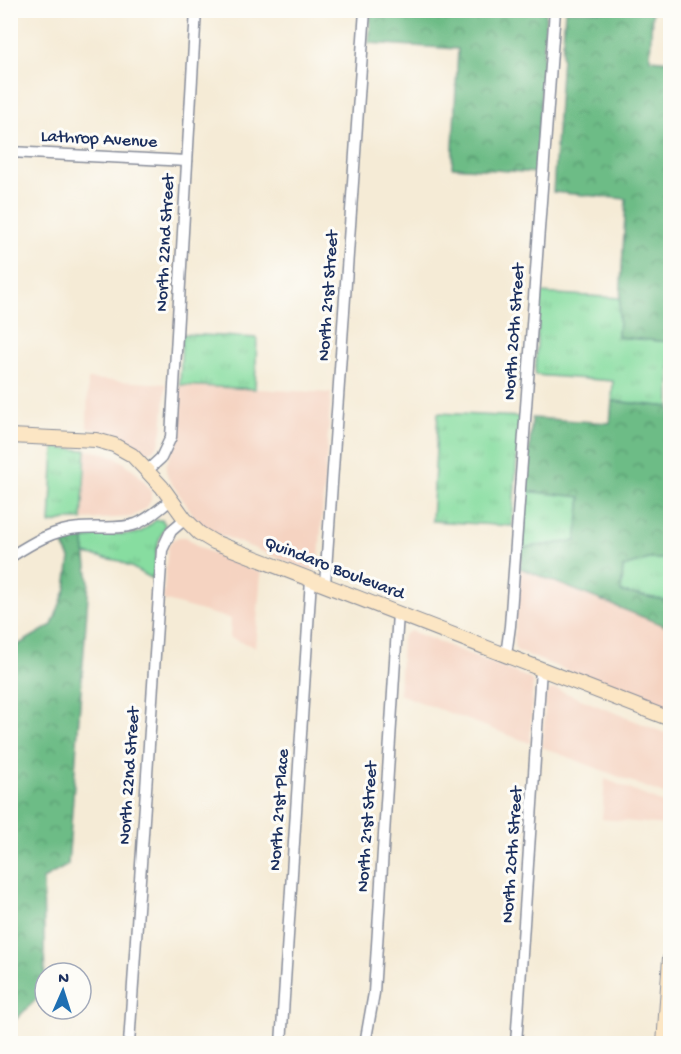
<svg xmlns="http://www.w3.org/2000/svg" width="681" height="1054" font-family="'Gochi Hand',sans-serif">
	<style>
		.built { fill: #f5d3c1 }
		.grass { fill: url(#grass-tufts); stroke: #51867f; stroke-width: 1.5 }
		.forest { fill: url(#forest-crowns); stroke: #447672; stroke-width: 1.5 }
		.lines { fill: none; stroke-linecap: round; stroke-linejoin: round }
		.minor-casing { stroke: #888d9a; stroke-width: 13 }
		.secondary-casing { stroke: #888d9a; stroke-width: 16 }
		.minor { stroke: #fff; stroke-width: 10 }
		.secondary { stroke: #fce6c4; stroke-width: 14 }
		.labels { text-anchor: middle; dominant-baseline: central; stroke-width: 6; stroke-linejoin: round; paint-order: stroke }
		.street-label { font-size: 18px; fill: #1b2f5e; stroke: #fdfcf7 }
	</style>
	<defs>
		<pattern id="grass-tufts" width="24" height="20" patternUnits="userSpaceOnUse" patternTransform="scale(1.5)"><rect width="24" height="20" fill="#87dda0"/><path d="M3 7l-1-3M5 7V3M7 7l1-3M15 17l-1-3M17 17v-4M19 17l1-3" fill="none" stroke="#74be8c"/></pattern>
		<pattern id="forest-crowns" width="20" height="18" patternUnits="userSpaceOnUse" patternTransform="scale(1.5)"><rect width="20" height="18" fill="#6dbc86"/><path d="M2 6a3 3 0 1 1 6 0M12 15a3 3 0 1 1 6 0" fill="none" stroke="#599971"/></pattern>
	</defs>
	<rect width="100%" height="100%" fill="#fdfcf7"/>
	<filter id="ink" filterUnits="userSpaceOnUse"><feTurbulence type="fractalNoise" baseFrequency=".0167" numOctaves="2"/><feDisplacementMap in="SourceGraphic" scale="12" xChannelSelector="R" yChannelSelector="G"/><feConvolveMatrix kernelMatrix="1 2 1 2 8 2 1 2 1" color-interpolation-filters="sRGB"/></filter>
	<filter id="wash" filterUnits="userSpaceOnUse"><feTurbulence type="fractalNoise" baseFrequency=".008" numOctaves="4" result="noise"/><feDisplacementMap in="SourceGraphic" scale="24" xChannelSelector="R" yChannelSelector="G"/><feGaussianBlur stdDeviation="1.35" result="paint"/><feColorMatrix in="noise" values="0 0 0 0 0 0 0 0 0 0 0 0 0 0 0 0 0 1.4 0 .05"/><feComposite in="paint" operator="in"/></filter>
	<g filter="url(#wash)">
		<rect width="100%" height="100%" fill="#f5ebd6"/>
		<g class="built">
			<path d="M88,379l78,5 -4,48 -3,12 -5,6 -7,3 -37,-20 -23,-5z"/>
			<path d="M180,385l151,8 -12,165 -4,11 -6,1 -101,-40 -9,-7 -31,-45 -2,-8 1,-7 5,-11 3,-10z"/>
			<path d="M86,450l18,3 13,5 16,11 12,13 6,10v8l-4,7 -15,10 -50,3z"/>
			<path d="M179,537h7l14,11 61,25 -6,74 -25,-9 1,-19 -68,-19 5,-53 4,-7z"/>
			<path d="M520,568l150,60v83l-153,-60 -3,-5v-6z"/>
			<path d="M411,631l118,47 4,4 -3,61 -131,-49 3,-55 3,-5z"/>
			<path d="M556,689l114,46 -1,61 -127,-49 4,-52 4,-5z"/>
			<path d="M605,779l63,26 -1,20 -65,-6z"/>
		</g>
		<g class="grass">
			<path d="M540,293l80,5 -2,39 52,5v65l-58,-6 1,-20 -78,-6z"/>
			<path d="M182,334l75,4 -2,51 -75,-4z"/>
			<path d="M438,413l82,4 -8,109 -80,-5z"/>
			<path d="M54,448l32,2 -4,70h-16l-16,4z"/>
			<path d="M526,491l55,5 -4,45 -55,7z"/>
			<path d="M156,520h6l3,4c-1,7 -5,12 -7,19 -3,11 -3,24 -5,36l-33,-18 -35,-7 -2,-19 49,-1 9,-2z"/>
			<path d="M649,559h21v42l-49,-9 2,-25z"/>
		</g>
		<g class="forest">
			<path d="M371,11h175l-10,162 -84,-6 6,-118 -89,-6z"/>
			<path d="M565,11h87l-2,48 20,2v281l-52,-5 8,-138 -73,-7z"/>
			<path d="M612,401l58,6v152h-21l-26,8 -2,25 49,9v27l-150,-60 2,-20 54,-7 5,-44 -55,-6 6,-73 78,5z"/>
			<path d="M83,535l6,47 -21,283 -25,14 2,112 -34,33v-351l5,-27 36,-21 14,-37 4,-30 -10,-19z"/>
		</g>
	</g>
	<g filter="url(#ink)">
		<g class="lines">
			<defs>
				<g id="minor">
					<path d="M10,152l177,9"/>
					<path d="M148,470l13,-12 10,-21 25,-427"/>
					<path d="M10,557c22,-14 43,-27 69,-29 18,-2 40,2 57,-4 13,-5 24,-16 35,-24"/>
					<path d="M325,584l40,-574"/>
					<path d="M506,655l4,-29 45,-616"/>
					<path d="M129,1044l33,-494 9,-19 14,-12"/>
					<path d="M281,1044l30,-465"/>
					<path d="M365,1044l9,-51 24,-380"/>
					<path d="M516,1044l25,-375"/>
				</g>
				<g id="secondary">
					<path d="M10,436l86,4 18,5 18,10 30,32 23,32 14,14 15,9 456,177"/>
					<path d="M664,1044l6,-86"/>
				</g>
			</defs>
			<use href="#minor" class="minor-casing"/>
			<use href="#secondary" class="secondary-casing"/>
			<use href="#minor" class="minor"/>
			<use href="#secondary" class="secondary"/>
		</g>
	</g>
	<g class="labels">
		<g class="street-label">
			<text transform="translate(99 140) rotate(3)">Lathrop Avenue</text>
			<text transform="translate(166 243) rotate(-87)">North 22nd Street</text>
			<text transform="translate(329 296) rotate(-86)">North 21st Street</text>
			<text transform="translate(515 332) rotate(-86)">North 20th Street</text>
			<text transform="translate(334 569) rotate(21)">Quindaro Boulevard</text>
			<text transform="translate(130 776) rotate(-86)">North 22nd Street</text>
			<text transform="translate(280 810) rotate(-86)">North 21st Place</text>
			<text transform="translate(368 827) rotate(-86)">North 21st Street</text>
			<text transform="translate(513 855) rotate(-86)">North 20th Street</text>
		</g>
	</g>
	<rect width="681" height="1054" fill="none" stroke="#fdfcf7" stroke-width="36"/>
	<g transform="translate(63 991) rotate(3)"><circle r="28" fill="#fdfcf7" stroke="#a3aaba" stroke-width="1.5"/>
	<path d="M0-4.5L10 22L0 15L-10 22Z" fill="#1f6fb2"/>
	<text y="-9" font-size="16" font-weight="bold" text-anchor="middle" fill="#1b2f5e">N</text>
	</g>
</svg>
